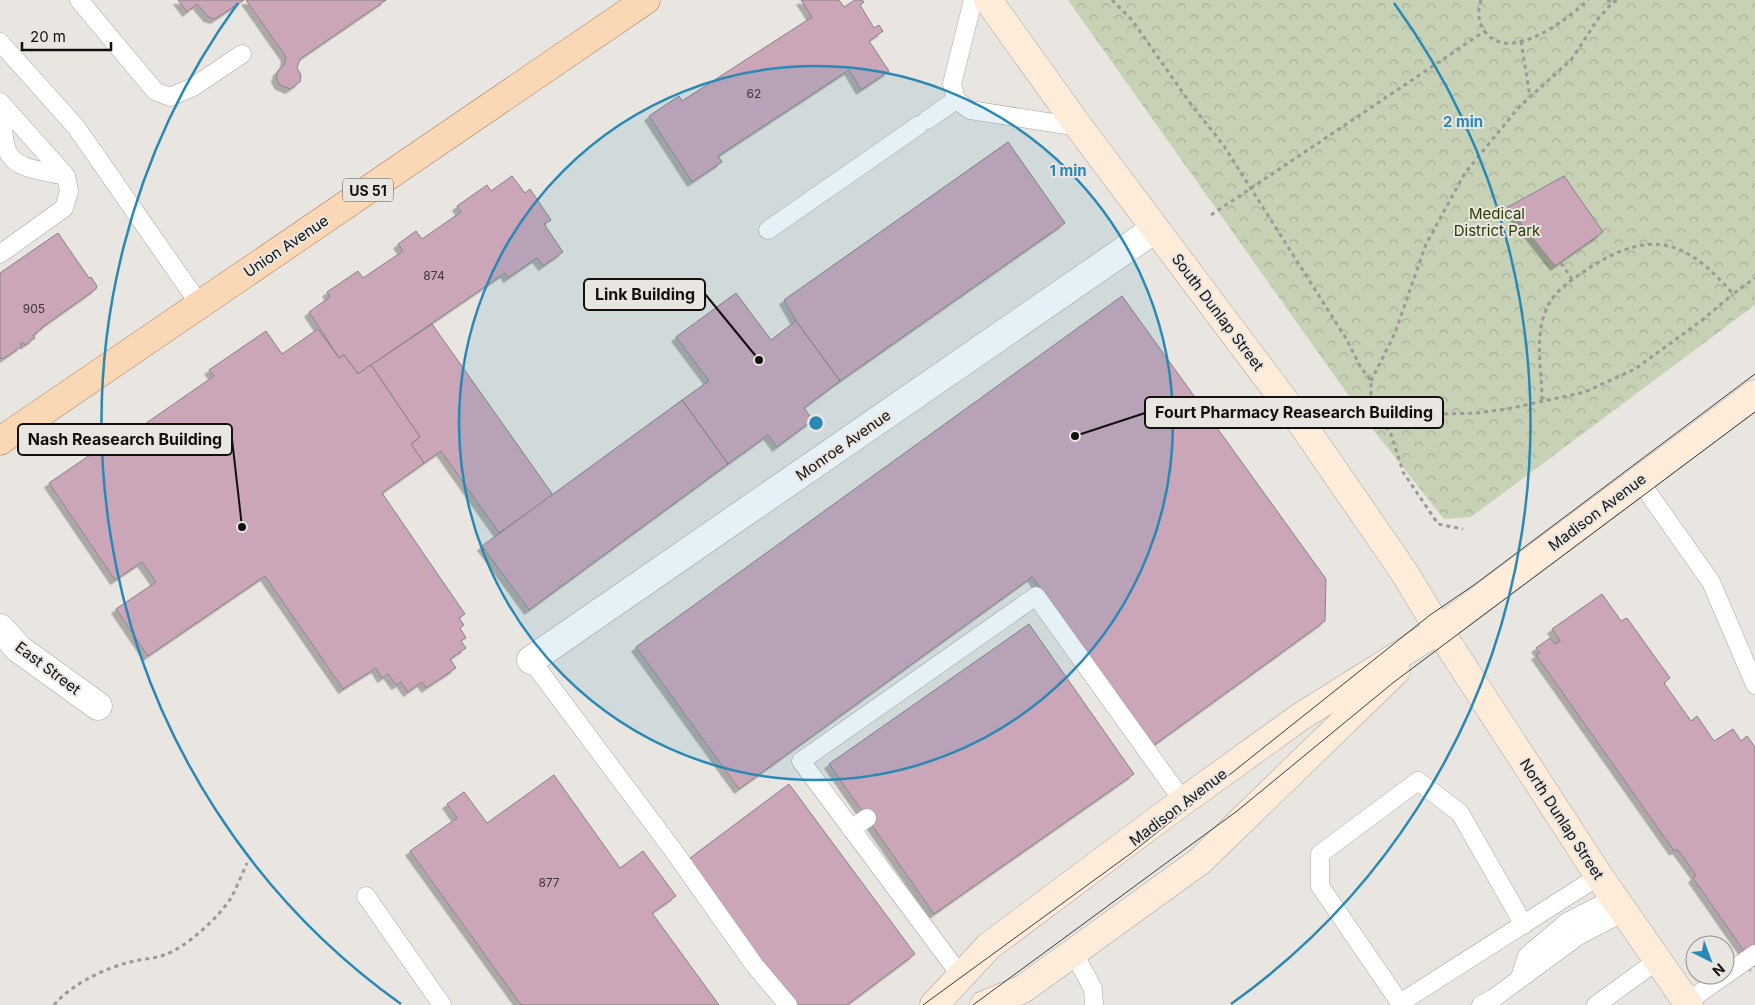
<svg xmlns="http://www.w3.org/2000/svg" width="1755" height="1005" font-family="Inter,sans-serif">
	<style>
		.park { fill: url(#park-crowns) }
		.building { fill: #cba5b8; stroke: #878284; filter: url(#shadow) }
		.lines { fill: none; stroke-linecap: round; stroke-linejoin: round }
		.lane-casing { stroke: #a9a5a2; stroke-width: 19 }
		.street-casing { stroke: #a9a5a2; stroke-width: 29 }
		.secondary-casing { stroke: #a9a5a2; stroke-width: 29 }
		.primary-casing { stroke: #a7815c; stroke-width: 29 }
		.path { stroke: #9d9996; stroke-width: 3; stroke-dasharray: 4 4; stroke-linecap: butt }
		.lane { stroke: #fff; stroke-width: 18 }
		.street { stroke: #fff; stroke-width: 28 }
		.secondary { stroke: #fdecda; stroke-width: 28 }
		.primary { stroke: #fad8b6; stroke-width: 28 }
		.tram { stroke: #3c3a39; stroke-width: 1 }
		.ring { fill: none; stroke: #2a88b4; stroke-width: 2.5 }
		.labels { text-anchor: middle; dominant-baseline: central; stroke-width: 4; stroke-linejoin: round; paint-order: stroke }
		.number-label { font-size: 12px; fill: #403539 }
		.shield { fill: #e9e5e1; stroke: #52504e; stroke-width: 1 }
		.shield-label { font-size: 14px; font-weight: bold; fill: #12100f }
		.park-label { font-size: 15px; fill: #2d3c03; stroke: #e9e5e1 }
		.street-label { font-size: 15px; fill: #12100f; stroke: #e9e5e1 }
		.centre { fill: #2a88b4; stroke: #e9e5e1; stroke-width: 2.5 }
		.ring-label { font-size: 15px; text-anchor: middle; font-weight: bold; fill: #2a88b4; stroke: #e9e5e1; stroke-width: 4; stroke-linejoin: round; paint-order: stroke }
		.leader { fill: none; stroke: #12100f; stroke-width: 2 }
		.callout-dot { fill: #12100f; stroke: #e9e5e1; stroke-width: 2 }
		.callout { fill: #e9e5e1; stroke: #12100f; stroke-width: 2 }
		.callout-label { font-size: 16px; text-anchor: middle; font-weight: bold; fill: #12100f }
	</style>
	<defs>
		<pattern id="park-crowns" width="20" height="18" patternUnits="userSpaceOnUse" patternTransform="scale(1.25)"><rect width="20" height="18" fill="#c7d1b5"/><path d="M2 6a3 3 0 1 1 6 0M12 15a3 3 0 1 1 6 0" fill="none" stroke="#aab29a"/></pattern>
		<filter id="shadow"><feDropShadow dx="-4.5" dy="4.5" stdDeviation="0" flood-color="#0004"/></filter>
	</defs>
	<rect width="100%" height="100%" fill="#e9e5e1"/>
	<path class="park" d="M1068,0h687v305l-284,212 -27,2 -73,-92z"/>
	<g class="building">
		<path d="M178,0h66l-29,19 -7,-2 -11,-13 -10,8z"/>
		<path d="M246,0h140l-86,59 -3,9 4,7 -1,7 -10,7 -10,-4 -4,-7 2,-7 6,-6 2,-8z"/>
		<path d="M801,0h38l5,7 11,-7h7l2,2 -4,3 14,23 5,-3 4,6 -14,10 20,30 -28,19 -12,-20 -131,86 4,6 -30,20 -43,-66 30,-20 3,5 130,-84z"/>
		<path d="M1008,142l57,81 -225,158 -44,-60 -12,-21z"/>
		<path d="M512,176l13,17 5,-4 21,31 -7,4 19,28 -20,14 -6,-8 -29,20 -3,-5 -147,101 -14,-19 -5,3 -30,-46 21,-15 -3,-5 31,-21 5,7 40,-27 -5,-7 18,-13 6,8 39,-27 -4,-6 30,-21 4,6z"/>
		<path d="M1564,176l39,56 -48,34 -47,-59z"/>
		<path d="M58,233l31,45 2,-1 6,9 -1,3 -55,39 1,1 -9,6 2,3 -10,7 -2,-3 -3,2 2,2 -19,13 -3,-1v-85z"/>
		<path d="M736,293l35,47 25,-19 44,60 -36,27 9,12 -36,27 -9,-12 -40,29 -46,-64 27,-19 -33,-44z"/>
		<path d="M1122,296l204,283 -1,42 -171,124 -122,-168 -293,212 -103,-142z"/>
		<path d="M432,324l121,171 -54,38 -58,-82 -17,12 -13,-19 9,-7 -49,-72z"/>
		<path d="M318,329l21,29 5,-3 14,19 13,-9 49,72 -9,7 13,19 -42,30 83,121 -6,4 5,7 -4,3 6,10 -5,3 5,7 -16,11 6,9 -30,20 -4,-6 -14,10 -7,-10 -5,3 -8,-11 -6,4 -6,-10 -33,21 -78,-113 -117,80 -32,-47 40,-27 -14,-20 -27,18 -66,-97 54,-37 3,5 108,-75 -5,-6 57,-39 16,23z"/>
		<path d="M682,400l46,64 -199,146 -47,-64z"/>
		<path d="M1602,594l19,27 6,-3 43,60 -6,5 27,38 6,-5 17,25 19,-12 8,12 6,-5 8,11v220l-62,-89 3,-3 -19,-26 -3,2 -138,-196 4,-2 -4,-5 14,-10 5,6 5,-3 -8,-12z"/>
		<path d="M1029,624l105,150 -200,140 -105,-150z"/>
		<path d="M554,775l66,93 23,-17 33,45 -24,17 67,92h-198l-111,-154 47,-33 -10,-14 17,-12 23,31z"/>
		<path d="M789,784l126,170 -68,51h-54l-107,-144z"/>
	</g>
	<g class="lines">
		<defs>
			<g id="lane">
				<path d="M79,0l76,91 15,6 23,-10 49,-33"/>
				<path d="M973,0l-21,84 4,16 14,10 109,17"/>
				<path d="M0,42l76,85 124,178"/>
				<path d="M0,102l66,74 3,15 -5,17 -64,46"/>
				<path d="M4,106c-4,59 8,60 62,70"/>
				<path d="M927,120l29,-20"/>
				<path d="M768,230l151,-105"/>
				<path d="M1639,480l72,102 44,103"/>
				<path d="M531,660l142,190 82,116 33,39"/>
				<path d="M851,829l16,-11"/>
				<path d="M366,896l76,109"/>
				<path d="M1074,953l19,36 1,16"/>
				<path d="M961,976l-160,-215 235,-165 147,205"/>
				<path d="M1520,977l7,-21 40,-34 47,-24"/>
				<path d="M1687,1002l68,-48"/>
				<path d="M1400,1003l-80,-117v-32l98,-73 42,32 64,112"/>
				<path d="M1401,1005l-1,-2 199,-127"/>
				<path d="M1481,1005l13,-7 84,-62 46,-24"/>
				<path d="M1596,1005l62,-45"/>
			</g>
			<g id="street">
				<path d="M0,628l19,21 79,57"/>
				<path d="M531,660l624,-431"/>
			</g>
			<g id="secondary">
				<path d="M988,0l91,127 223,297 102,148 35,58 160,246 90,129"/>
				<path d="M934,1005l55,-59 178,-133 133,-96 139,-87 316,-236"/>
				<path d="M984,1005l39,-16 177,-128 196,-190"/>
			</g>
			<path id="primary" d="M0,441l646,-441"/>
		</defs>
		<use href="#lane" class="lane-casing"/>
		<use href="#street" class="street-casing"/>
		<use href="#secondary" class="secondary-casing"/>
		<use href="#primary" class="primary-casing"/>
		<g class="path">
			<path d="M1112,0l20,20 58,83 34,43 123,194 13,26 11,15v24l20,29 12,38 35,52 25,5"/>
			<path d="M1481,0c-4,12 -3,23 5,33 25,30 82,-14 102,-33"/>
			<path d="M1607,0l6,2"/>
			<path d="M1521,41l9,56"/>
			<path d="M1211,215l274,-184"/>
			<path d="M1561,263l11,16"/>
			<path d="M1371,381l24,-48 31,-89 39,-71 54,-66 52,-47 27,-41 15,-17 7,-2"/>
			<path d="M1542,400c0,-30 -8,-62 4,-90 8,-20 27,-31 43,-42 63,-40 97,-28 144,26l22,-16"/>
			<path d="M1341,401l101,13 36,-1 34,-5 73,-16 50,-23 66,-48 32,-27"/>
			<path d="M54,1005c18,-21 49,-36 76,-43 11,-3 23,-3 34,-7 22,-7 55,-38 67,-57 6,-11 11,-24 16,-35"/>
		</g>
		<use href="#lane" class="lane"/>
		<use href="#street" class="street"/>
		<use href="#secondary" class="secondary"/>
		<use href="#primary" class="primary"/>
		<g class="tram">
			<path d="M923,1005l207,-151 300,-239 44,-30 281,-211"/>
			<path d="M973,1005l264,-194 157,-129 361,-270"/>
		</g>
	</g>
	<circle cx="816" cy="423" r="357" fill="#2a88b4" fill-opacity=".12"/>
	<g class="ring">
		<circle cx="816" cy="423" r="357"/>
		<path d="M401 1004A714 714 0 0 1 238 3M1394 3A714 714 0 0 1 1231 1004"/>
	</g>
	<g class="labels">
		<g class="number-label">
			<text x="754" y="93">62</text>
			<text x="434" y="275">874</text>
			<text x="34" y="308">905</text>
			<text x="549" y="882">877</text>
		</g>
		<rect class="shield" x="343" y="178.5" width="50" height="23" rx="4"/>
		<g class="shield-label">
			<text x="368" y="190">US 51</text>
		</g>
		<g class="park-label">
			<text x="1497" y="213">Medical<tspan x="1497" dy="17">District Park</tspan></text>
		</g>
		<g class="street-label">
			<text transform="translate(286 246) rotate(-34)">Union Avenue</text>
			<text transform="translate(1218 312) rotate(53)">South Dunlap Street</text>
			<text transform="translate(843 445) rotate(-35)">Monroe Avenue</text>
			<text transform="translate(1597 512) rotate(-37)">Madison Avenue</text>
			<text transform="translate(48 668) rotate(37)">East Street</text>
			<text transform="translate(1178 807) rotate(-37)">Madison Avenue</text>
			<text transform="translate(1562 819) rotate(57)">North Dunlap Street</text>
		</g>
	</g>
	<circle cx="816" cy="423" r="8" class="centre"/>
	<g class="ring-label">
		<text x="1463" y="127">2 min</text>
		<text x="1068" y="176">1 min</text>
	</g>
	<path class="leader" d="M759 360L705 294M1075 436L1145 413M242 527L232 439"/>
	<g class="callout-dot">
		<circle cx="759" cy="360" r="5"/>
		<circle cx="1075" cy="436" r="5"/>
		<circle cx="242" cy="527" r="5"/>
	</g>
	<g class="callout">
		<rect x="584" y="279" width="121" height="31" rx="5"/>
		<rect x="1145" y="397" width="298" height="31" rx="5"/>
		<rect x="18" y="424" width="214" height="31" rx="5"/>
	</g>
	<g class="callout-label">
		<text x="645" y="300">Link Building</text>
		<text x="1294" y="418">Fourt Pharmacy Reasearch Building</text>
		<text x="125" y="445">Nash Reasearch Building</text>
	</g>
	<g transform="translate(1710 960) rotate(138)"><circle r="24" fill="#e9e5e1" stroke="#93908d"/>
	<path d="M0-4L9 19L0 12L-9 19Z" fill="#2a88b4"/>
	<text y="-8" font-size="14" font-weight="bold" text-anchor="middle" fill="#12100f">N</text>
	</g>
	<path d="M22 42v8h89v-8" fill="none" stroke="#12100f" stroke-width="2.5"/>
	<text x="30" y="42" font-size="15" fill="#12100f" stroke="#e9e5e1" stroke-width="4" paint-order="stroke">20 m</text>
</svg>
